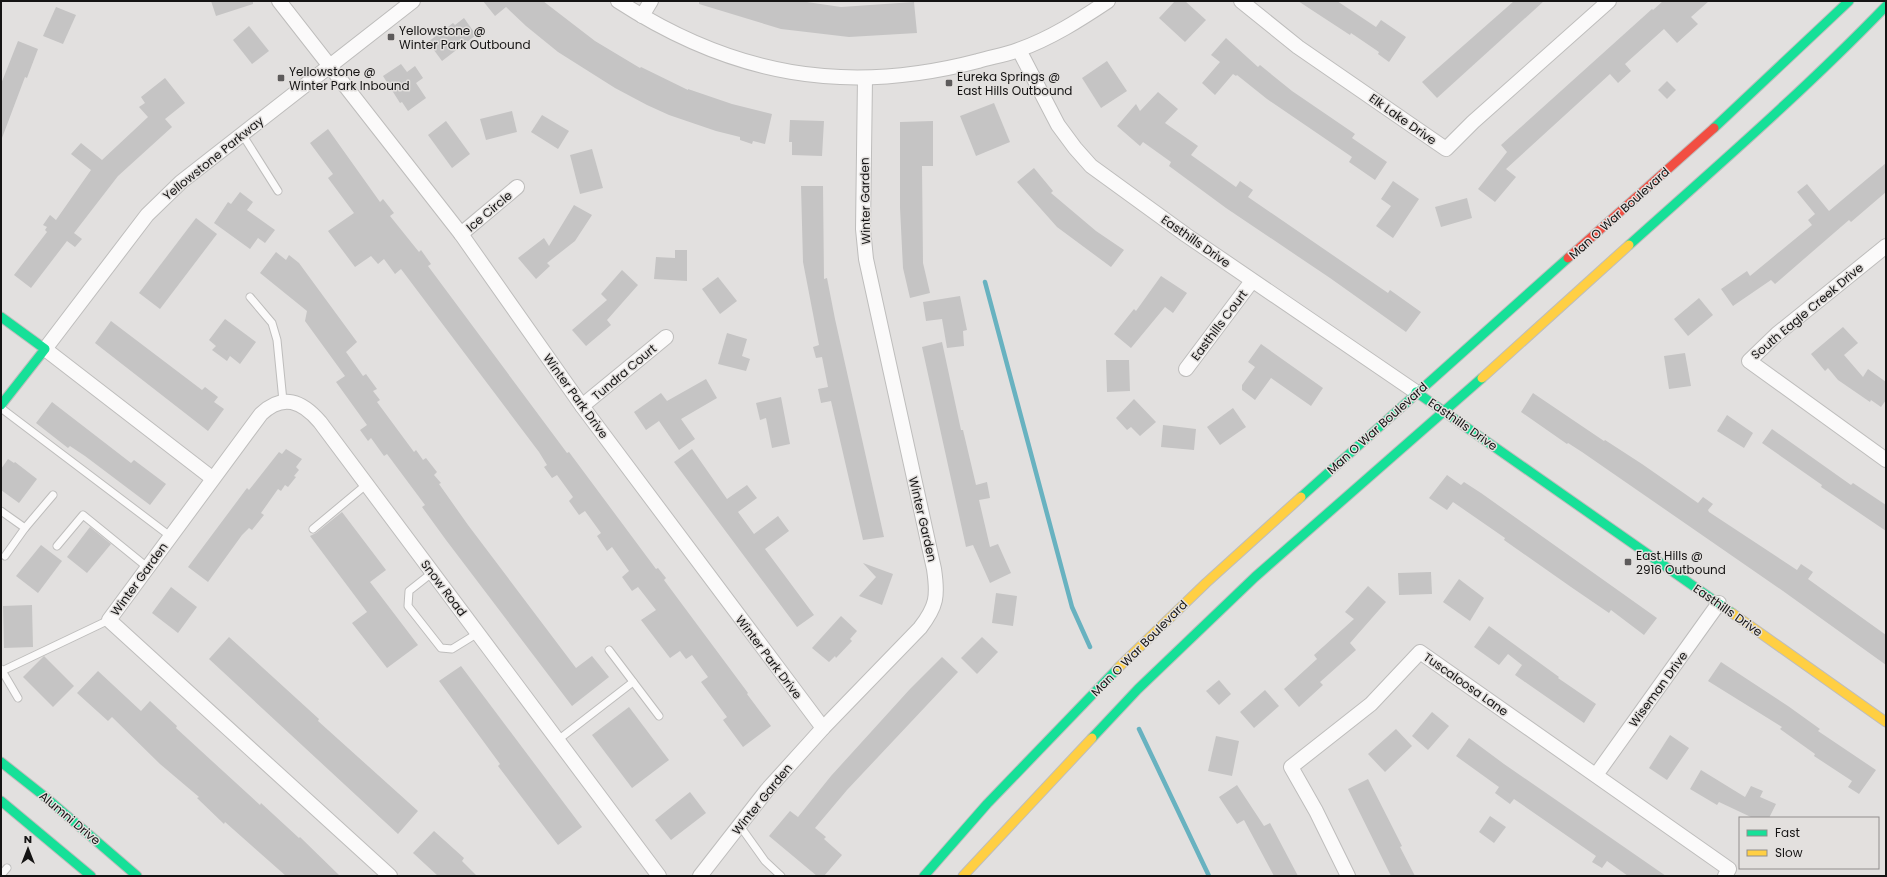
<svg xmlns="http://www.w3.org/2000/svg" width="1887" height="877" font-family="Poppins,sans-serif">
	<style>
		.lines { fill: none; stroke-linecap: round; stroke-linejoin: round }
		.stream { stroke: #68b2c0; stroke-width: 4.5 }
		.building { fill: #c5c4c4 }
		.lane-casing { stroke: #bebdbc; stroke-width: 9 }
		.street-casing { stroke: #bebdbc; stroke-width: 16 }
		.fast-casing { stroke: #bebdbc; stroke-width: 11 }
		.slow-casing { stroke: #bebdbc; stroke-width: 11 }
		.jam-casing { stroke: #bebdbc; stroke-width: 11 }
		.lane { stroke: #fbfafa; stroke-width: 7 }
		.street { stroke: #fbfafa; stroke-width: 14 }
		.fast { stroke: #16e098; stroke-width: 9 }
		.slow { stroke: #ffcf43; stroke-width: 9 }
		.jam { stroke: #f24e42; stroke-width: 9 }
		.poi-dot { fill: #5d5b5b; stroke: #e3e0de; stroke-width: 1.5 }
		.labels { text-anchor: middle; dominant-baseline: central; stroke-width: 3; stroke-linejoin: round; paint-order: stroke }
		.poi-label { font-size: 12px; fill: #151414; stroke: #e3e0de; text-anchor: start }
		.street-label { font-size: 12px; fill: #151414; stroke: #e3e0de }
	</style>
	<rect width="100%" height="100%" fill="#e2e0df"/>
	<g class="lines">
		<g class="stream">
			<path d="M985,282l87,325 18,40"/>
			<path d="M1139,729l70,147"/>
		</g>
	</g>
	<g class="building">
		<path d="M211,1h42v3l-37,12z"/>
		<path d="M483,1h60l52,40 45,27 1,-1 47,23v-1l44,15 40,10 -7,30 -12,-3 -1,3 -12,-4v-3l-24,-6 -47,-16 -22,-10 -32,-17 -57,-36 -32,-26 -20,-19 -11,9z"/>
		<path d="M699,1h101l41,6 73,-5 3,31 -68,4 -68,-8 -82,-25z"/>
		<path d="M1175,1h10l21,19 -21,22 -26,-24z"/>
		<path d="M1298,1h39l39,26 5,-7 25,17 -17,25 -11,-8 1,-2 -28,-19 -1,2z"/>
		<path d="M1514,1h30l-107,97 -15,-16z"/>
		<path d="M1663,1h46l-18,16 7,7 -21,19 -13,-14 -39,35 6,7 -13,12 -8,-9 -104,95 10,8 -21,25 -17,-13 29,-37 -6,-7 151,-136 1,1z"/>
		<path d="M56,7l20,8 -13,29 -20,-8z"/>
		<path d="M464,18l12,17 -34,26 -14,-19 25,-19 2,2z"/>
		<path d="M249,26l20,25 -17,13 -19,-24z"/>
		<path d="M1226,38l32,29 2,-2 32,26 63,43 -3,4 35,24 -12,18 -26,-18 3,-5 -85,-58 -30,-24 -1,1 -3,-2 -18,21 -13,-12 18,-21 -9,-7z"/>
		<path d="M18,41l20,8 -11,29 -2,-1 -23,61h-1v-54z"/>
		<path d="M1107,61l20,30 -26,17 -19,-30z"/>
		<path d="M401,64l6,8 8,-6 8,12 -7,5 10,15 -18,13 -6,-9 -2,1 -17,-27z"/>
		<path d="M165,78l20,25 -20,16 7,8 -54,49 -44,57 8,6 -7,8 -8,-6 -36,47 -17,-13 33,-43 -2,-2 2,-3 -4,-2 7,-10 6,5 35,-50 -20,-16 10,-11 21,17 46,-43 -9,-10 6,-4 -4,-6z"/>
		<path d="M1667,81l9,9 -9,9 -9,-9z"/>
		<path d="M1158,92l20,17 -13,14 33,23 -7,9 45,32 4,-6 13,9 -5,7 140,96 2,-3 31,22 -15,20 -76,-54 -104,-70 -57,-42 2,-4 -28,-20 -3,4 -23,-20 19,-22 4,7z"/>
		<path d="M994,103l16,39 -34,14 -16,-40z"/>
		<path d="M512,111l5,21 -31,8 -6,-21z"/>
		<path d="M542,115l27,16 -11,18 -27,-17z"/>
		<path d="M790,120l34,1 -2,35 -30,-1v-13h-3z"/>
		<path d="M446,121l24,33 -18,14 -24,-33z"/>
		<path d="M933,121v45h-11l1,97 7,30 -20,5 -7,-30 -3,-60v-86z"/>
		<path d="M328,129l52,73 3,-3 11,14 -4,3 29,36 2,-2 10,14 -3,2 139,187 2,-1 87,117 2,-1 8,10 -2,2 84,113 -1,1 24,32 -28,21 -20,-27 4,-3 -26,-35 7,-5 -16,-22 -6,4 -6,-8 -10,7 -29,-38 15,-10 -18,-23 -6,4 -10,-14 7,-6 -17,-24 -5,4 -10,-15 4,-3 -16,-22 -6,4 -10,-14 4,-4 -16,-22 -5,3 -8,-11 3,-2 -8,-13 -138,-183 -6,5 -11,-15 -6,5 -7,-8 -16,11 -27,-36 26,-18 -26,-35 5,-4 -23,-31z"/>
		<path d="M592,149l11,39 -23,6 -10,-39z"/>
		<path d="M1886,163v29l-35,30 -2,-2 -74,64 -4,-4 -38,26 -12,-17 26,-18 3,5 62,-51 -4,-5 7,-6 -18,-22 10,-8 22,27z"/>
		<path d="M1034,168l19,23 -2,2 45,38 28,19 -13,17 -54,-40 -40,-45z"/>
		<path d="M1393,181l26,18 -26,39 -17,-12 15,-20 -10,-7z"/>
		<path d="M801,186h22l1,93 3,-1 8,41 49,218 -21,3 -32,-139 -10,2 -3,-14 10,-2 -6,-30 -6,1 -3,-11 6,-2 -16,-83z"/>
		<path d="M240,192l13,10 -6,8 28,20 -10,13 -7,-5 -8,11 -36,-26 14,-21 3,2z"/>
		<path d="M1467,198l5,20 -31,9 -6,-20z"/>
		<path d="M574,205l18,10 -17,26 -28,22 3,3 -14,13 -18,-21 26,-20 5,8z"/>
		<path d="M196,218l21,16 -57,75 -21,-16z"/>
		<path d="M675,250h12v31l-33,-2 2,-22 19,1z"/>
		<path d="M276,252l10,8 3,-5 10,8 58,79 -11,10 17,24 3,-2 11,15 -4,2 7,9 -3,2 37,50 2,-2 7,10 3,-2 11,14 -3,3 7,8 -2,1 29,41 108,143 16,-12 17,21 -37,29 -126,-166 -24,-33 3,-2 -38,-51 -3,2 -13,-18 -3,3 -8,-11 7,-5 -31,-43 9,-6 -40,-55 2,-10 -47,-38z"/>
		<path d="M622,270l16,15 -31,35 4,5 -25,21 -14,-16 35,-30 -6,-6z"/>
		<path d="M1161,276l26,17 -14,20 -8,-6 -34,41 -17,-14 20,-25 2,2z"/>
		<path d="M718,277l19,24 -17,13 -18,-25z"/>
		<path d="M960,296l7,34 -4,1 1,15 -17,2 -5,-29 -16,2 -3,-19z"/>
		<path d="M1699,298l14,17 -25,21 -14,-17z"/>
		<path d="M225,319l31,23 -16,22 -10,-8 -3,5 -15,-11 4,-4 -7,-6z"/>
		<path d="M111,321l91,69 3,-3 13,10 -4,5 10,7 -16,22 -113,-88z"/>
		<path d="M1843,327l15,16 -14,12 19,22 5,-8 18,13v18l-5,7 -10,-7 -1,2 -32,-22 -10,-12 -3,3 -14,-17z"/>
		<path d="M727,333l20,6 -5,17 8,3 -4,12 -28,-7z"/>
		<path d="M942,342l19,88h2l13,55 11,-3 3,16 -11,2 11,47 8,-3 13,29 -21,10 -17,-38 -7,2 -44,-200z"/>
		<path d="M1261,344l62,44 -12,18 -40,-28 -16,22 -13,-10v-5l13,-18 -7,-5z"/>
		<path d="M1685,353l6,33 -22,3 -5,-33z"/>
		<path d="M1106,360h23l1,31 -23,1z"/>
		<path d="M706,379l11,19 -36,21 14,20 -16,11 -20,-29 -13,9 -12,-18 27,-19 6,8z"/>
		<path d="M1533,393l71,48 1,-1 37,24 56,39 5,-6 10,7 -5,6 1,2 88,58 4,-6 12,8 -5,7 78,56v30l-103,-74 -201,-139 -14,-9 -1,1 -46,-32z"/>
		<path d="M781,397l9,47 -18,4 -6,-30 -6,2 -4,-17z"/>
		<path d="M1134,399l22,23 -16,14 -9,-9 -4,3 -11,-12z"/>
		<path d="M52,402l79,61 3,-3 32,24 -16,21 -65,-49 -15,-10 -2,2 -32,-25z"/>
		<path d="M1233,408l13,19 -26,18 -13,-18z"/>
		<path d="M1727,415l26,18 -9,15 -27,-17z"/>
		<path d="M1163,425l33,4 -2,21 -33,-3z"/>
		<path d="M1772,429l79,56 2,-2 33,22v26l-53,-36 -12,-8 1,-2 -60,-42z"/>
		<path d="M286,449l16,10 -6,8 3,3 -5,6 2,1 -8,10 -3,-2 -4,6 -3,-2 -17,24 3,2 -12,15 -3,-2 -7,7 -34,47 -20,-15 59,-79 2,2 30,-38 3,2z"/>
		<path d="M692,449l35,50 20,-14 10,13 -19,14 16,22 24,-18 11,15 -24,18 49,66 -17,12 -123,-165z"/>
		<path d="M8,459l6,4 1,-1 22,17 -18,24 -18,-13v-21z"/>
		<path d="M1447,475l14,10 3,-3 17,11 176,125 -13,17 -33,-25 -2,3 -38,-26 -67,-47 1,-2 -52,-36 -6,8 -18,-12z"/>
		<path d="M342,512l44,58 -16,12 48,63 -31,23 -35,-45 15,-11 -57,-76 6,-3z"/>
		<path d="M90,527l21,17 -24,29 -20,-16z"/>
		<path d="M41,545l21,16 -24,32 -22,-17z"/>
		<path d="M863,563l30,11 -11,31 -23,-9 17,-19z"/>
		<path d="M1431,572l1,22 -33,1 -1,-22z"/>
		<path d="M1459,579l25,19 -14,23 -27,-19z"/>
		<path d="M1368,586l18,16 -36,41 6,7 -36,32 3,3 -24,22 -15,-18 33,-30 -3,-4 40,-36 -9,-7z"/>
		<path d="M171,587l26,20 -19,26 -26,-20z"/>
		<path d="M996,593l21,3 -4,30 -21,-3z"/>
		<path d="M32,605l1,42 -29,1 -1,-42z"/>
		<path d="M841,616l16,15 -7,8 2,2 -16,17 -1,-2 -6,6 -17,-14z"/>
		<path d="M1489,626l70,51 -1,1 38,26 -12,19 -69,-48 7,-10 -14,-11 -9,11 -25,-18z"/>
		<path d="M229,637l90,82 -1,2 100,90 -20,23 -189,-175z"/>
		<path d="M982,637l16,15 -21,22 -16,-16z"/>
		<path d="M44,656l30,30 -21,21 -30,-30z"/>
		<path d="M942,657l16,15 -111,118 -32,38 11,9 -2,2 18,16 -18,21h-7l-48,-40 21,-25 8,6 33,-41 79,-87z"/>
		<path d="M1721,662l67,44 32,23 -2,2 58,39 -17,24 -11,-7 4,-6 -38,-25 1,-2 -35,-25 2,-2 -74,-46z"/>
		<path d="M461,666l121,161 -24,18 -60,-79 2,-2 -61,-83z"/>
		<path d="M98,671l43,40 9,-10 27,25 -1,2 84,77 1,-2 38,35 1,-1 40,39h-54l-61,-54 -1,2 -27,-26 2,-1 -39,-33 -48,-47 -4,4 -31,-28z"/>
		<path d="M1219,680l12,14 -12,11 -13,-14z"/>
		<path d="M1265,690l14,16 -25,22 -14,-16z"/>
		<path d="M629,707l40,53 -37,28 -40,-53z"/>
		<path d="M1432,712l17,14 -21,24 -16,-14z"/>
		<path d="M1396,729l16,17 -27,26 -17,-18z"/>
		<path d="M1670,735l19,13 -22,32 -18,-12z"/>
		<path d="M1216,736l23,5 -7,35 -24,-5z"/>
		<path d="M1469,738l35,26 162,112h-38l-21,-15 -5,7 -10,-6 4,-6 -33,-23 -49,-34 -4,5 -15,-11 4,-6 -43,-31z"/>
		<path d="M1701,770l44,27 6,-11 12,5 -3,6 16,7 -7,14h-16l-34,-16 -2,3 -27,-16z"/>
		<path d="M1368,779l34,67 -2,1 15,29h-24l-43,-87z"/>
		<path d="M1237,785l27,41 6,-3 28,53h-24l-30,-56 -7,4 -18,-27z"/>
		<path d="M690,792l16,21 -35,27 -16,-20z"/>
		<path d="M1490,816l16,11 -12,16 -15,-11z"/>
		<path d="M434,831l30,27 -2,3 15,15h-39l-25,-23z"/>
	</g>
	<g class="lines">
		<defs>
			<g id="lane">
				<path d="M242,134l36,57"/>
				<path d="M250,297l22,26 5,17 6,61"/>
				<path d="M1,408l169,128"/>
				<path d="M1,511l24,17 -20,28"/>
				<path d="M25,528l28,-33"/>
				<path d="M313,529l54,-45"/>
				<path d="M57,546l26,-31 64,52"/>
				<path d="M433,572l-24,19 -1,15 33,42 11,1 26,-16"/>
				<path d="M609,650l50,66"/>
				<path d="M1,669l17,29"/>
				<path d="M2,671l107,-51"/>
				<path d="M558,740l75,-58"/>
				<path d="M740,826l25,35 16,15"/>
				<path d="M1,875l6,-7"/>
			</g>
			<g id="street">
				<path d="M279,1l182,233 121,172 241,322"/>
				<path d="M618,1c114,74 227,95 360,60 13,-4 27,-6 40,-11 32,-11 63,-31 90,-49"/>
				<path d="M1241,1l57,46 148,102 27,-27 136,-121"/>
				<path d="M642,16l9,-15"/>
				<path d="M1019,50l39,75 17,23 16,18 95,69 230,157"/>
				<path d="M461,234l56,-47"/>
				<path d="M1886,246l-109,88 -28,27 137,99"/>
				<path d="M1186,369l66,-88"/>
				<path d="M582,406l84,-69"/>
				<path d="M212,478l-167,-129 102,-134 34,-33 232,-181"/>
				<path d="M1596,775l123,-172"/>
				<path d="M390,876l-281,-256 152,-206c22,-21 41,-13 59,8l339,454"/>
				<path d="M700,876l67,-86 56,-62 97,-100c17,-22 18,-32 14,-59l-68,-310 -3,-30 2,-151"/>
				<path d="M1348,876l-32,-65 -25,-44 80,-63 49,-52 309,217 -4,7"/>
			</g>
			<g id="fast">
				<path d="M1714,128l135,-127"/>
				<path d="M1629,245c87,-78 176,-155 257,-239"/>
				<path d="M1,317l44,32 -44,56"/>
				<path d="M1416,392l316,221"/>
				<path d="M1301,497l267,-239"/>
				<path d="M1092,738l46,-49 117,-112 227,-199"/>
				<path d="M1,762l43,34 93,80"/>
				<path d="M1,801l90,75"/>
				<path d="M924,876l63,-72 132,-137"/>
			</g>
			<g id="slow">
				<path d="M1482,378l147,-133"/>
				<path d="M1732,613l154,109"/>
				<path d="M1119,667l87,-84 95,-86"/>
				<path d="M963,876l129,-138"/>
			</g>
			<path id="jam" d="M1568,258l146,-130"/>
		</defs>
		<use href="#lane" class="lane-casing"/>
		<use href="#street" class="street-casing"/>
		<use href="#fast" class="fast-casing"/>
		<use href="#slow" class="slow-casing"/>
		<use href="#jam" class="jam-casing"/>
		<use href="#lane" class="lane"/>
		<use href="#street" class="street"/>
		<use href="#fast" class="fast"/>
		<use href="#slow" class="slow"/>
		<use href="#jam" class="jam"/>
	</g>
	<g class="poi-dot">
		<rect x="387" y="33" width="8" height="8" rx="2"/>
		<rect x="277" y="74" width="8" height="8" rx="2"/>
		<rect x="945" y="79" width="8" height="8" rx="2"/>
		<rect x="1624" y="558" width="8" height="8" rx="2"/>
	</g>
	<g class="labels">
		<g class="poi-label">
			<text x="399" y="30">Yellowstone @<tspan x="399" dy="14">Winter Park Outbound</tspan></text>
			<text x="289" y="71">Yellowstone @<tspan x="289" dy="14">Winter Park Inbound</tspan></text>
			<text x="957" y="76">Eureka Springs @<tspan x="957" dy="14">East Hills Outbound</tspan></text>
			<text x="1636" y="555">East Hills @<tspan x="1636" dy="14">2916 Outbound</tspan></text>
		</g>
		<g class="street-label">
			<text transform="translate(1403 119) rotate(35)">Elk Lake Drive</text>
			<text transform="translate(213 158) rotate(-39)">Yellowstone Parkway</text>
			<text transform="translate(865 201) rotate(-91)">Winter Garden</text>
			<text transform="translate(489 211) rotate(-40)">Ice Circle</text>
			<text transform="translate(1619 213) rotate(-42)">Man O War Boulevard</text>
			<text transform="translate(1196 241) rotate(35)">Easthills Drive</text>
			<text transform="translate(1807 311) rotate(-40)">South Eagle Creek Drive</text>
			<text transform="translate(1219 325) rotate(-53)">Easthills Court</text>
			<text transform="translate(624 372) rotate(-40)">Tundra Court</text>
			<text transform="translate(576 396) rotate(54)">Winter Park Drive</text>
			<text transform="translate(1463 424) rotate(35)">Easthills Drive</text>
			<text transform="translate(1377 428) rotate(-42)">Man O War Boulevard</text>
			<text transform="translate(923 519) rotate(77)">Winter Garden</text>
			<text transform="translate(139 579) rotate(-54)">Winter Garden</text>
			<text transform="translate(444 588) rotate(53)">Snow Road</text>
			<text transform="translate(1728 610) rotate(35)">Easthills Drive</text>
			<text transform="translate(1139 648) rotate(-45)">Man O War Boulevard</text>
			<text transform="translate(769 657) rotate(53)">Winter Park Drive</text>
			<text transform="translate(1466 684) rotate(35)">Tuscaloosa Lane</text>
			<text transform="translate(1658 689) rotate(-54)">Wiseman Drive</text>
			<text transform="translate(762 799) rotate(-51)">Winter Garden</text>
			<text transform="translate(70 818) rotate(40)">Alumni Drive</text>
		</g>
	</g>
	<rect width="1887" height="877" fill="none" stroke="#151414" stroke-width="4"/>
	<rect x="1739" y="817" width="140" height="52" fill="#e3e0de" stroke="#918e8d"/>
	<rect x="1747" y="830" width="20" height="6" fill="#16e098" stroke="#918e8d"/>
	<text x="1775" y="837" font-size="12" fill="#151414">Fast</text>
	<rect x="1747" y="850" width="20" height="6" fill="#ffcf43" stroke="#918e8d"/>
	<text x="1775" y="857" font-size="12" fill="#151414">Slow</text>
	<g transform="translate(28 849)" stroke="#e3e0de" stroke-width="3" paint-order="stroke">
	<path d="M0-3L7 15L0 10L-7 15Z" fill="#151414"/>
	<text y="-6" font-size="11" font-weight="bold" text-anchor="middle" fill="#151414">N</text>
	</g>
</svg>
